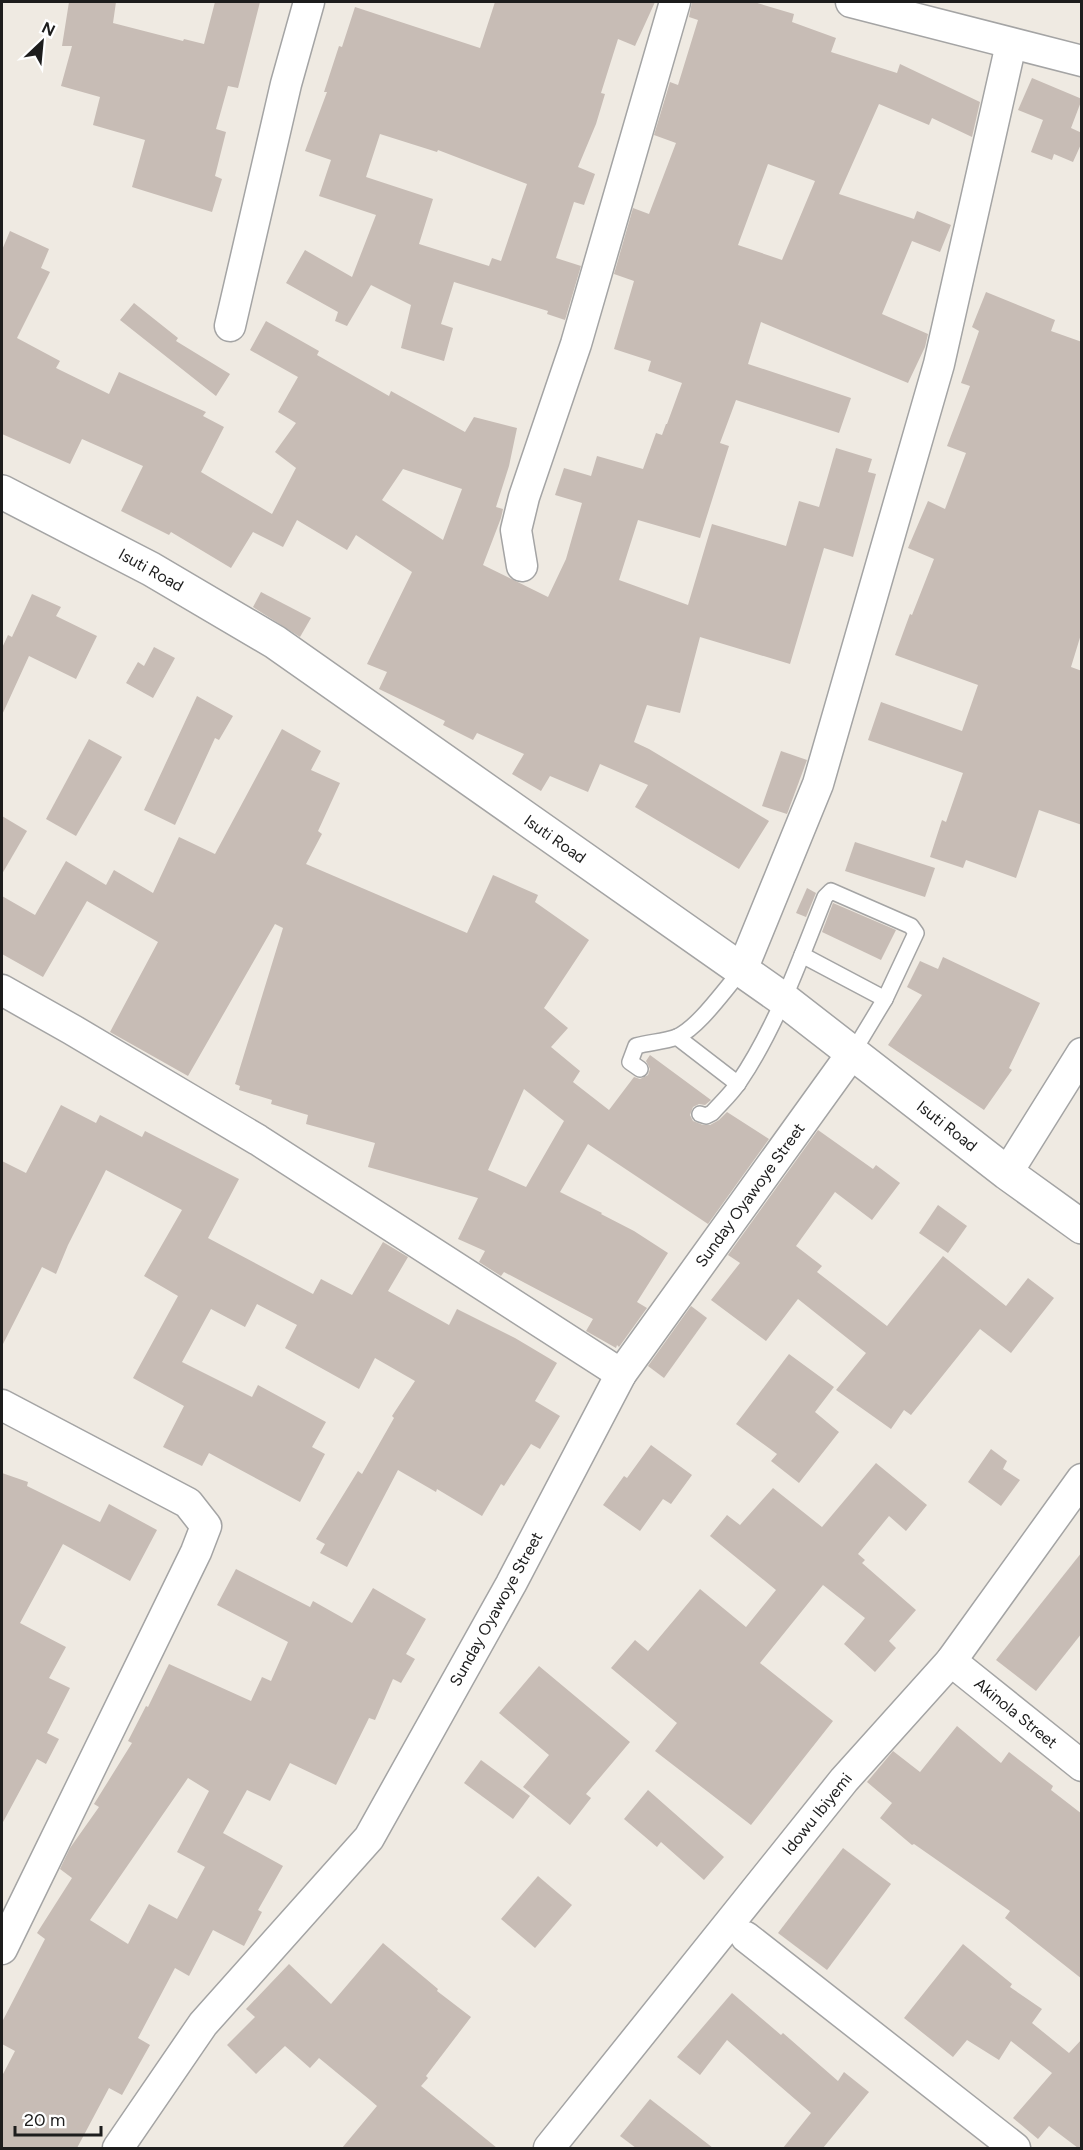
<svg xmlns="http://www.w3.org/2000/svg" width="1083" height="2150" font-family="Figtree,sans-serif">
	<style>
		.building { fill: #c7bcb5; fill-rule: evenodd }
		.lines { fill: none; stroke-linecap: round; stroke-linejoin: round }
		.service-casing { stroke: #a4a4a4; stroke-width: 18 }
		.minor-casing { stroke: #a4a4a4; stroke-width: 33 }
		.tertiary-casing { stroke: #a4a4a4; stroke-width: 36 }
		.service { stroke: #fff; stroke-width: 15 }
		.minor { stroke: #fff; stroke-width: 30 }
		.tertiary { stroke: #fff; stroke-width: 33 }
		.labels { text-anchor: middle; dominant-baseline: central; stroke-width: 4.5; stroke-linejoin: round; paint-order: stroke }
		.street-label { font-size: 16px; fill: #1d1d1d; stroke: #fff }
	</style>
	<rect width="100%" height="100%" fill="#efeae2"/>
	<g class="building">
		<path d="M69,2h47l-3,21 70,18 1,-2 20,5 11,-42h45l-22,86 -10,-2 -12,43 10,3 -11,44 7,3 -10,33 -80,-25 13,-47 -52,-15 7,-28 -39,-11 11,-40h-10z"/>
		<path d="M495,2h160l-20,44 -17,-7 -17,54 4,1 -9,30 -18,43 17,7 -11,31 -10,-3 -18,56 25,8 -16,54 -18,-6 1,-3 -94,-29 -13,42 12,4 -9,33 -43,-13 10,-43 -40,-20 -24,41 -12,-5 3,-9 -52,-29 19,-33 47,27 24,-62 -57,-19 12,-36 -26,-9 22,-59h-3l15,-46 3,1 13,-40 125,41zM380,134l57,18 1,-2 89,34 -26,77 -9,-3 -3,8 -70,-22 14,-45 -67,-22z"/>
		<path d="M692,2h62l40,12 -2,8 44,16 -5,14 66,21 3,-9 80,38 -8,35 -40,-19 -3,7 -50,-21 -40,90 75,25 3,-8 34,14 -11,27 -28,-11 -30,73 46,20 -3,13 -17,36 -147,-61 -13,42 103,34 -12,35 -103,-33 -16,43 9,3 -29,92 -62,-18 -19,60 69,25 24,-81 74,22 13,-45 20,6 17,-59 36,11 -4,13 8,2 -23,83 -29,-9 -34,116 -90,-27 -20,76 -33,-8 -13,37 15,7 120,72 -30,48 -104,-62 13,-22 -48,-21 -12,28 -38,-16 -9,15 -29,-17 12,-20 -47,-21 -4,7 -30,-15 2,-4 -66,-32 8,-17 -20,-8 45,-92 -56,-37 -9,15 -50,-30 -14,27 -30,-15 -22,36 -60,-36 -2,3 -48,-24 22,-45 -61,-27 -12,25 -68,-30v-184l8,-19 39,18 -8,19 9,4 -33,66 43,23 -4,7 53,26 10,-22 87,40 -3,4 21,11 -23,45 71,42 24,-46 -21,-16 21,-29 -18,-11 20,-35 -48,-27 16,-29 53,30 -2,4 72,41 2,-5 74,41 9,-15 43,11 -8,38 -13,41 7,2 -2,9 -18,47 65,32 18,-38 16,-56 -27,-8 9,-27 27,8 6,-20 46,13 13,-36 6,2 4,-11h1l15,-41 -34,-12 3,-10 -37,-12 20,-68 -20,-7 19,-66 16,6 27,-71 -22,-8 16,-53 8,3 20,-65 -9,-3zM768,164l47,17 -33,79 -44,-15zM403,469l59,20 -19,51 -61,-40z"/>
		<path d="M1032,78l50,21 -11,29 11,5v9l-9,20 -19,-8 -2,6 -21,-8 12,-32 -25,-10z"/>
		<path d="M986,292l69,28 -4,11 31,11v289l-11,36 11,4v154l-43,-15 -23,68 -50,-18 -3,8 -33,-11 12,-37 4,2 17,-49 -95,-33 13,-38 81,29 16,-46 -83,-30 15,-41 2,1 22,-56 -26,-11 20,-47 17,8 21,-56 -19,-7 23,-60 -9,-3 18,-52 -7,-4z"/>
		<path d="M134,303l44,35 -2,3 54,33 -14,22 -96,-76z"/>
		<path d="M261,592l50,26 -11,19 -47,-30z"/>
		<path d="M32,594l29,13 -5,9 41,20 -21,43 -47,-23 -27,59v-67l6,-13 4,2z"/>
		<path d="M154,647l21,11 -22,40 -27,-15 12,-21 6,4z"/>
		<path d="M197,696l36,20 -14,24 -4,-2 -40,87 -31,-15z"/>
		<path d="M282,729l39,22 -10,19 29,13 -22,48 4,3 -16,30 161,69 26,-58 45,20 -3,7 54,38 -45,68 24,20 -17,19 29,24 -7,11 36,28 25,-33 6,2 8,-4 2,-6 -4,-8 4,-6 61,45 -6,5 -6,-1 -6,3 -3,8 3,6 10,4h7l9,-5 8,-8 42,27 -61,85 -120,-80 -28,48 42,21 -1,1 33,17 34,22 -31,49 10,6 -28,39 -2,-2 -1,3 -30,-17 7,-12 -89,-47 -3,4 -22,-14 6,-11 -27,-12 20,-41 -110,-31 7,-24 -69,-19 2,-9 -37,-11 1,-4 -33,-10 1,-4 -5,-2 48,-156 -8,-4 -87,152 -78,-44 48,-90 -71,-41 -44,76 -41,-23v-58l33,19 31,-54 40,24 8,-15 39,23 26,-56 36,17zM524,1089l40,32 -38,66 -38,-17z"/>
		<path d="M89,739l33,18 -46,79 -30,-17z"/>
		<path d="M781,751l26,9 -20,54 -25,-8z"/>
		<path d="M2,816l25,15 -25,43z"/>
		<path d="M855,842l80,26 -10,29 -80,-26z"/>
		<path d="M807,888l9,5 -10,24 -10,-4z"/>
		<path d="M833,903l63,27 -15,30 -59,-28z"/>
		<path d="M943,957l97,46 -31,65 3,2 -28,40 -96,-65 34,-50 -15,-8 13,-26 18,8z"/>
		<path d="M61,1105l35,18 4,-8 42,22 3,-6 94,48 -31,59 105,56 8,-15 31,16 31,-53 25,15 -20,34 61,34 8,-16 58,29 42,25 -22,38 25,15 -20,33 -9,-5 -27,42 -3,-2 -19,32 -45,-27 -1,3 -38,-22 -51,97 -27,-14 5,-9 -9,-5 42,-68 4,3 32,-56 -2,-2 23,-35 -40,-23 -16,31 -74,-41 12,-23 -40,-21 -12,23 -34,-18 -29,53 70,35 6,-12 68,37 -14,25 13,7 -25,48 -91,-49 -7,13 -39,-19 21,-41 -51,-28 45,-82 -34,-20 38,-66 -76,-40 -38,75 -12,29 -14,-7 -40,79v-185l24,12z"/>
		<path d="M818,1130l55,39 3,-4 24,18 -28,37 -37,-28 -39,54 26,20 -5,6 70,54 56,-70 63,50 22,-28 26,20 -43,55 -31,-24 -69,86 -7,-5 -13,19 -55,-39 30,-37 -68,-54 -32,42 -55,-41 29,-37 -12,-8z"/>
		<path d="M938,1205l29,21 -19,27 -29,-20z"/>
		<path d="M691,1306l16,12 -43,60 -16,-12z"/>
		<path d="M789,1354l45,33 -19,25 24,20 -40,51 -28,-22 6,-7 -41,-30z"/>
		<path d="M651,1445l41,30 -21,29 -8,-5 -23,32 -37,-26 21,-29 3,2z"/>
		<path d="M991,1449l16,12 -4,8 17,11 -19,26 -33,-24z"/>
		<path d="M876,1463l51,42 -21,26 -17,-15 -31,38 7,6 -3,3 54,47 -27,31 7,7 -21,24 -31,-28 21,-26 -42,-33 -63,78 73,58 -82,104 -96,-74 22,-28 -66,-55 24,-28 13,11 52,-62 46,38 30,-37 -66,-54 17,-21 13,10 33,-37 49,39z"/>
		<path d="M2,1473l26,9 -1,4 73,36 9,-18 48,26 -27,51 -67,-37 -43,79 46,24 -17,31 21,10 -23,45 12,6 -13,25 -9,-5 -35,65z"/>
		<path d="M1082,1552v81l-46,58 -40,-31z"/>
		<path d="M236,1569l74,38 3,-6 39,22 21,-35 53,31 -20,35 9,5 -14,24 -8,-4 -18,41 -6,-2 -33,67 -46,-22 -20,38 -23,-11 -24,43 60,33 -25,44 4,2 -18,34 -31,-16 -24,46 -14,-8 -37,70 12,7 -28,50 -13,-7 -32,60h-75v-72l13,-25 -13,-7v-22l43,-83 -8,-6 35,-55 -12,-9 10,-21 29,-41 -5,-3 38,-61 -4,-2 18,-35 2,1 21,-43 82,37 11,-24 9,4 17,-39 -71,-37zM188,1778l21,13 -32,61 28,15 -28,52 -28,-15 -21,40 -38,-24z"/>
		<path d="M539,1666l91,76 -44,52 5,4 -21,27 -47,-38 26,-32 -50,-42z"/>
		<path d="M957,1726l44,37 8,-11 44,34 -2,4 31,24v165l-77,-61 5,-7 -96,-67 -2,1 -32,-27 12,-15 -25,-21 16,-19 10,-12 27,21z"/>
		<path d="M481,1760l49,36 -17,23 -49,-36z"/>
		<path d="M648,1790l76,67 -20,23 -43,-38 -4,5 -33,-28z"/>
		<path d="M843,1848l48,36 -64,86 -49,-37z"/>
		<path d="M538,1876l34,29 -37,43 -34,-29z"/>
		<path d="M383,1943l55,46 -1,2 34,26 -45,59 2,2 -7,8 76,62h-155l35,-42 -7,-6 -51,-42 -9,10 -25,-22 -29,28 -29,-29 28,-28 -9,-8 43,-45 42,40z"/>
		<path d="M963,1944l49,40 -2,3 32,22 -10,14 37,30 13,-14v109h-4l-29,-22 -11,13 -25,-21 39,-45 -41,-32 -12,19 -32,-20 -14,17 -49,-39z"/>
		<path d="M732,1993l49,42 2,-2 55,48 6,-9 25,20 -46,56h-40l28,-35 -84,-73 -27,35 -23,-18z"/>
		<path d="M650,2099l63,49h-77l-16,-12z"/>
	</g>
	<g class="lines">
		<defs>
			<g id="service">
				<path d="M802,955l83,44"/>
				<path d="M677,1037l61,47"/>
				<path d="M640,1069l-10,-7 6,-16c14,-4 27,-4 41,-9 23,-11 47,-47 65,-67"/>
				<path d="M700,1114l6,2 6,-3c9,-10 20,-20 27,-31 38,-56 61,-123 86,-185l6,-6 80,35 5,7 -31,66 -32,53"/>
			</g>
			<g id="minor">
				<path d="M851,2l231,59"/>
				<path d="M230,326l56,-242 23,-82"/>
				<path d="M522,566l-6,-36 8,-33 52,-153 99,-342"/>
				<path d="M742,970l76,-186 121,-420 72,-320"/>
				<path d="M2,990l69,39 187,111 363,234"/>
				<path d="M1007,1173l75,-120"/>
				<path d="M2,1405l186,98 18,23 -10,26 -194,397"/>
				<path d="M951,1661l131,105"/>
				<path d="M746,1937l269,211"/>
				<path d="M118,2148l85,-124 166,-186 142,-254 110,-210 232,-322"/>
				<path d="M549,2148l295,-368 107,-119 131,-182"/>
			</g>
			<path id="tertiary" d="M2,492l149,77 124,73 508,357 224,174 75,54"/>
		</defs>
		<use href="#service" class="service-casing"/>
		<use href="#minor" class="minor-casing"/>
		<use href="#tertiary" class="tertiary-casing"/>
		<use href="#service" class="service"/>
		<use href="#minor" class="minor"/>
		<use href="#tertiary" class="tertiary"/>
	</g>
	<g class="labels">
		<g class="street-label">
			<text transform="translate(151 570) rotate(29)">Isuti Road</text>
			<text transform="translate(555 839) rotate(35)">Isuti Road</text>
			<text transform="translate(947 1126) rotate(38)">Isuti Road</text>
			<text transform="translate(750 1195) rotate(-54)">Sunday Oyawoye Street</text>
			<text transform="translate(496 1609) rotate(-61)">Sunday Oyawoye Street</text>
			<text transform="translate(1016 1713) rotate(39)">Akinola Street</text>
			<text transform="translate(817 1814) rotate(-51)">Idowu Ibiyemi</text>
		</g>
	</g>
	<rect width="1083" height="2150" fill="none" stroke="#1d1d1d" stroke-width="6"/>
	<g transform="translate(42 42) rotate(26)" stroke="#ffffff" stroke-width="4.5" paint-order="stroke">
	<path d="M0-4.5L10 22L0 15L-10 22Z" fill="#1d1d1d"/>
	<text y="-9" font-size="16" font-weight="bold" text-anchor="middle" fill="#1d1d1d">N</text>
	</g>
	<path d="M15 2126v9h86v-9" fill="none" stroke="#1d1d1d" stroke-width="3"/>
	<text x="24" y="2126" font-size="18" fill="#1d1d1d" stroke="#ffffff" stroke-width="4.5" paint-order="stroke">20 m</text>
</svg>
